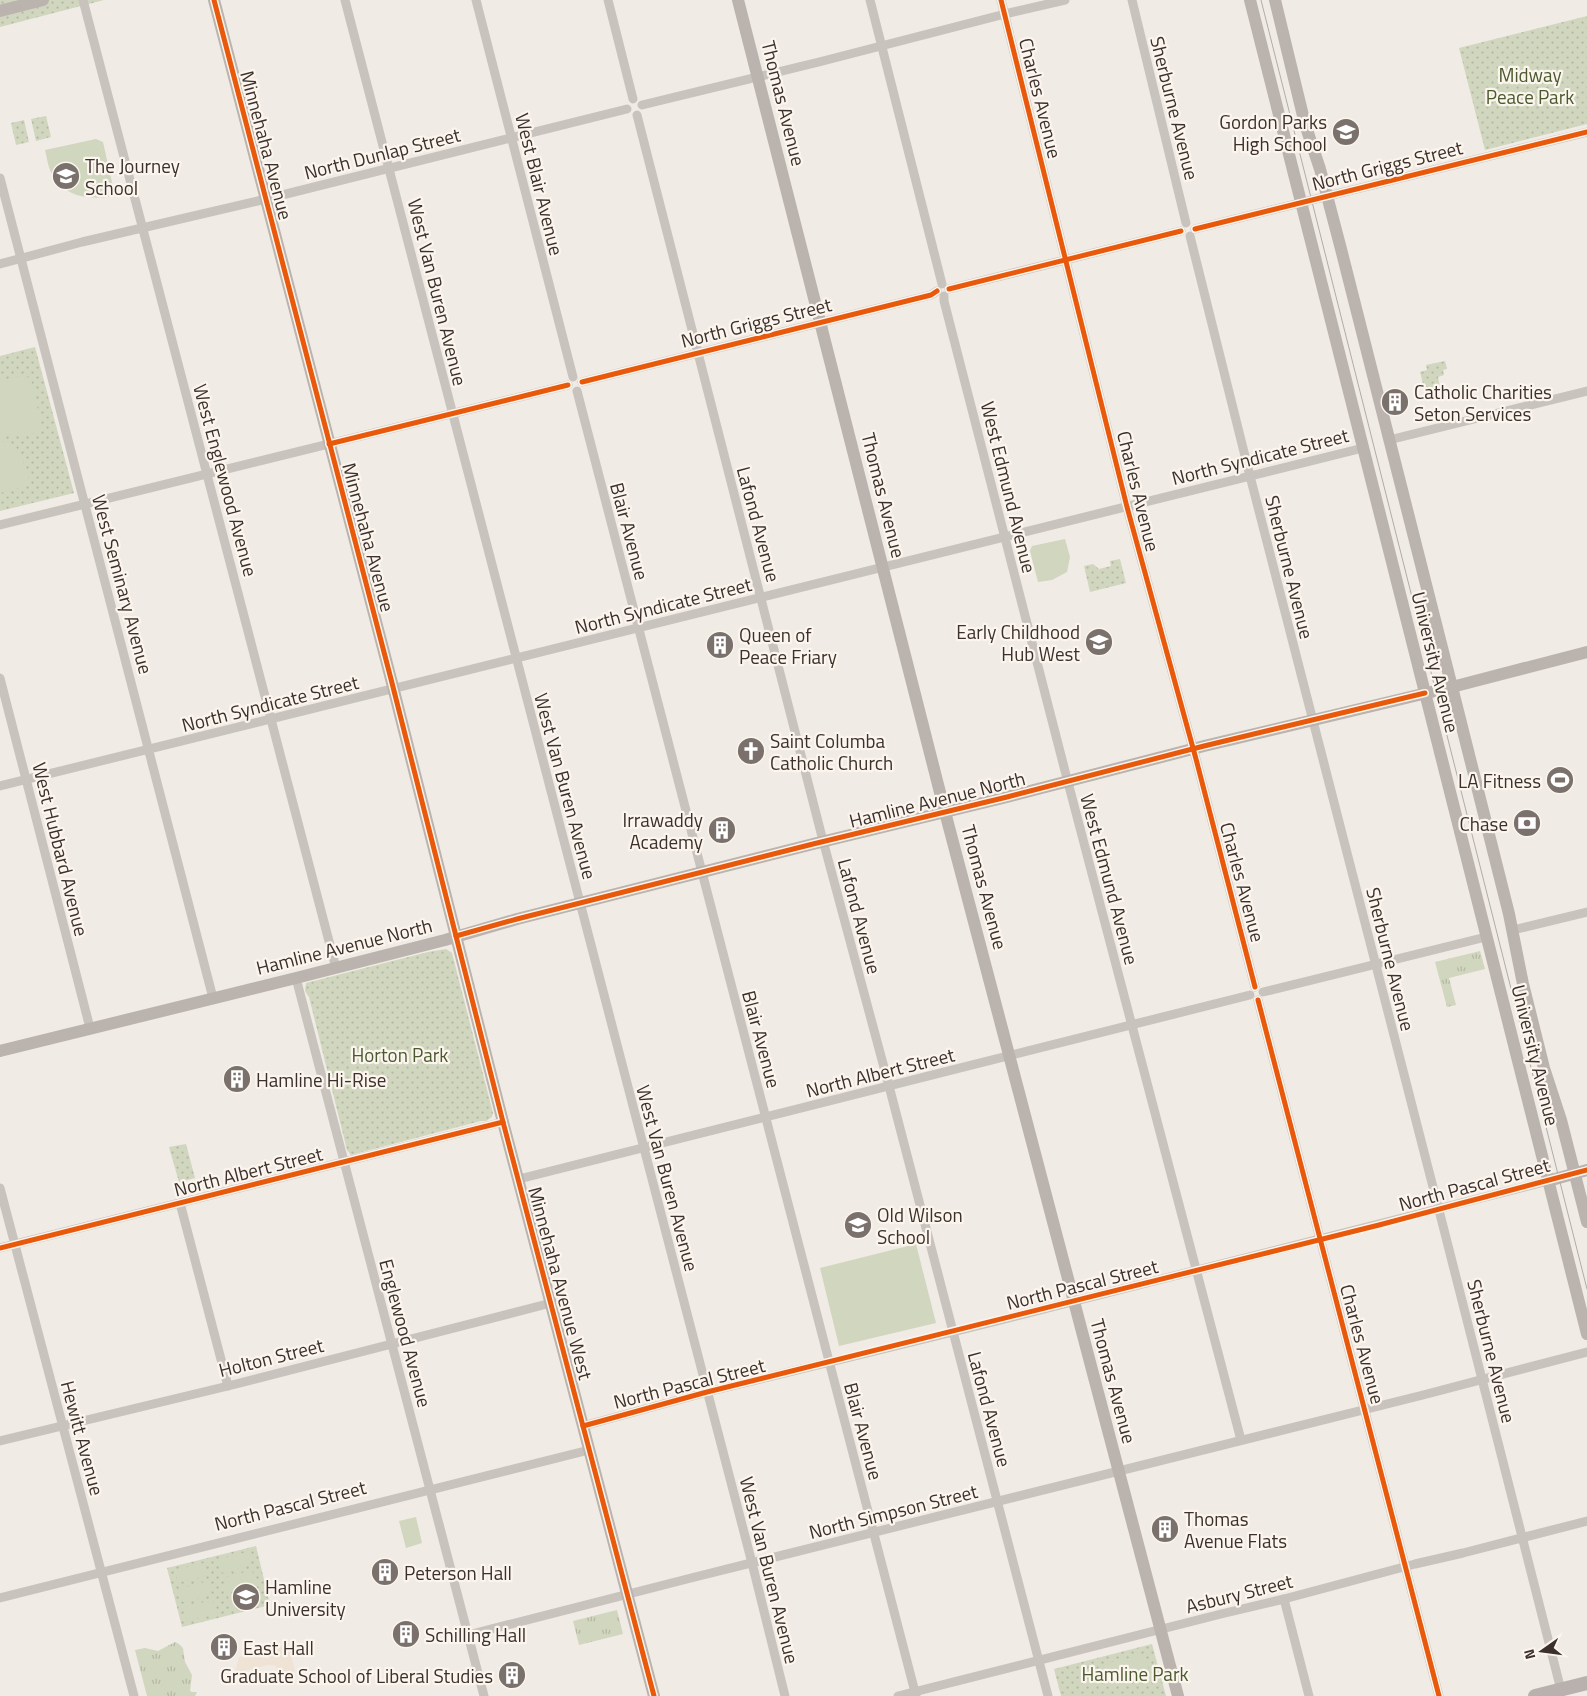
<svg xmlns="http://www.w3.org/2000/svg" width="1587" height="1696" font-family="'Titillium Web',sans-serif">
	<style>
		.grass { fill: url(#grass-tufts) }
		.park { fill: url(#park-dots) }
		.pitch { fill: #d1d6bf }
		.plaza { fill: #eee3d5 }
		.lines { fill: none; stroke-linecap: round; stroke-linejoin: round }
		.street { stroke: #c9c3be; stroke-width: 9 }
		.secondary { stroke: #bab3ae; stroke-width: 12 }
		.primary { stroke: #b8b1ad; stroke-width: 14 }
		.tram { stroke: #b1aca8; stroke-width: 1 }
		.cycleway-casing { stroke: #fbf5ee; stroke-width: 8 }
		.cycleway { stroke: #e8590c; stroke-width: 5 }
		.labels { text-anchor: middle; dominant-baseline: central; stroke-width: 4.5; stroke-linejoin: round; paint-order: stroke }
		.park-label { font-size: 19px; fill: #4a5a2e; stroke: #fbf5ee }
		.street-label { font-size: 19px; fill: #3b302b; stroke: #fbf5ee }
		.poi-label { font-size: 19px; fill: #3b302b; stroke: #fbf5ee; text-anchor: start }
	</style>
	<defs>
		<pattern id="grass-tufts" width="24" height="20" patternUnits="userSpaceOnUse" patternTransform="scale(1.25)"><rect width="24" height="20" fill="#d1d6bf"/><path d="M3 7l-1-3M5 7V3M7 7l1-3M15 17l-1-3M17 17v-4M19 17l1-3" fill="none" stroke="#b4b8a4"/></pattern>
		<pattern id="park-dots" width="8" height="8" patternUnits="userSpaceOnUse" patternTransform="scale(1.25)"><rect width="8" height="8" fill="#d1d6bf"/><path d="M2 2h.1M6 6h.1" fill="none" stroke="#b4b8a4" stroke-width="1.8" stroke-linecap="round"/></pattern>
	</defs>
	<rect width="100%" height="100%" fill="#f0ebe5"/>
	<g class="grass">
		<path d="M1480,951l5,18 -36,9 7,27 -9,2 -12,-45z"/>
		<path d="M617,1610l6,24 -44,11 -6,-24z"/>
		<path d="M175,1642l4,2 4,4 2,14 7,13 -2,16 2,1h5l-2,4h-48l-12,-46 10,-2 13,3z"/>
	</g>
	<g class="park">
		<path d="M0,0h104l-104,27z"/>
		<path d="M1587,16v108l-102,26 -26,-102z"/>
		<path d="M46,116l5,21 -15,4 -5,-22z"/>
		<path d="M24,120l5,22 -13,3 -5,-22z"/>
		<path d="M35,347l39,146 -74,18v-155z"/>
		<path d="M1445,361l2,8 -4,1 1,5 -6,2 3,15 -15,4 -6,-24 7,-2 -1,-5z"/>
		<path d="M1120,559l6,24 -36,9 -6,-26 9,-2 6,5 12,-3 -1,-5z"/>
		<path d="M446,949l6,4 41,160 -1,4 -6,4h-5l-130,34 -4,-5 -38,-153 -4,-6 1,-8 122,-31z"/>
		<path d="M186,1144l9,34 -16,4 -10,-35z"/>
		<path d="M256,1546l14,59 -88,22 -15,-59z"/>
		<path d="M1152,1644l14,52h-105l-7,-27z"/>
	</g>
	<g class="pitch">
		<path d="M96,139l7,3 12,54c-25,4 -50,2 -63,-22 -4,-7 -5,-16 -7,-24z"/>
		<path d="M23,375l8,4 12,52 -19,5h-24v-55z"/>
		<path d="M0,441l13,3 8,11 10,30 -31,8z"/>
		<path d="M1065,539l5,18 -3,15 -15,8 -14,2 -8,-31 2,-5z"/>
		<path d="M916,1244l20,79 -97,23 -19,-78z"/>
		<path d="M416,1517l6,26 -16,5 -7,-27z"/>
		<path d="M248,1552l3,13 -29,8 -3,-14z"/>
		<path d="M204,1563l3,13 -29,7 -3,-13z"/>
		<path d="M252,1570l4,14 -29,7 -4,-13z"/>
		<path d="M208,1581l4,14 -29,7 -4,-13z"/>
		<path d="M257,1589l3,14 -29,7 -3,-14z"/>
		<path d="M213,1600l3,14 -29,7 -3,-14z"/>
		<path d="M1145,1654l5,21 -44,12 -6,-22z"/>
	</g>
	<path class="plaza" d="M288,1644l7,27 -17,4 -2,-9 -8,-1 -33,8 4,-16 8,-2 22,4 2,-10z"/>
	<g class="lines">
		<g class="street">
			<path d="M83,0l253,968"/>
			<path d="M345,0l407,1563 33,133"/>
			<path d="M476,0l97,377"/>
			<path d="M608,0l25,99"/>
			<path d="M870,0l72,284"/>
			<path d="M1001,0l126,507 69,252 59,228"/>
			<path d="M1132,0l54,223"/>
			<path d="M642,105l177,-43 186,-48 60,-14"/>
			<path d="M637,115l184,718 68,253 159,610"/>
			<path d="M0,178l213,820"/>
			<path d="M1195,229l392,-97"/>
			<path d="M1190,236l60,240 191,742 120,472"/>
			<path d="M0,264l82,-22 184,-43 361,-90"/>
			<path d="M949,289l232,-58"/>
			<path d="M944,296v5l121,470 176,669"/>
			<path d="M582,382l349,-87 6,-4"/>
			<path d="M577,391l339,1305"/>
			<path d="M1389,440l198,-49"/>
			<path d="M0,525l568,-140"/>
			<path d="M0,678l90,350"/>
			<path d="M0,786l1363,-338"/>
			<path d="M1513,930l74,-18"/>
			<path d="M296,978l188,718"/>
			<path d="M1263,992l223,-55"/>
			<path d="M1258,1000l181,696"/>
			<path d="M519,1179l731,-184"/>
			<path d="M0,1188l134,508"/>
			<path d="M180,1203l48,183"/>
			<path d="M0,1248l503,-126"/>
			<path d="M583,1426l124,-34 246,-60 595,-151"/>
			<path d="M0,1441l228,-55 323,-83"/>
			<path d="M0,1598l589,-148"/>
			<path d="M1284,1599l25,97"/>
			<path d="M468,1635l223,-57 732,-183 164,-43"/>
			<path d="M898,1696l323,-82 63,-15 131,-35 48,-11 124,-32"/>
		</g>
		<g class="secondary">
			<path d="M214,0l177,679 112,443 151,574"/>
			<path d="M738,0l207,812 233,884"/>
			<path d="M1250,0l337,1334"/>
			<path d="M1275,0l30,124 15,45 21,80 111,438 57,227 14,70 21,84 17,52 26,102"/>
			<path d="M0,11l43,-11"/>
			<path d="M0,1051l296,-73 149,-38 72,-21 296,-75 194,-47 197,-51 248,-59 135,-35"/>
			<path d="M1548,1181l39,-11"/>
		</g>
		<path class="primary" d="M1535,1696l52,-13"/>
		<path class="tram" d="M1261,0l326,1289"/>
		<defs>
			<g id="cycleway">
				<path d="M214,0l177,679 112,443 151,574"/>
				<path d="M1001,0l126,507 69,252 59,228"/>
				<path d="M1195,229l392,-97"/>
				<path d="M949,289l232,-58"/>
				<path d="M582,382l349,-87 6,-4"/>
				<path d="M329,444l239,-59"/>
				<path d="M456,936l61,-17 296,-75 194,-47 197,-51 221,-53"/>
				<path d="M1258,1000l181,696"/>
				<path d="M0,1248l503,-126"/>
				<path d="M583,1426l124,-34 672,-167 208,-55"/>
			</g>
		</defs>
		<use href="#cycleway" class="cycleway-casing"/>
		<use href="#cycleway" class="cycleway"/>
	</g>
	<defs>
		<symbol id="school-disc" viewBox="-11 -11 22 22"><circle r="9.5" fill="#7a716c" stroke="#fbf5ee"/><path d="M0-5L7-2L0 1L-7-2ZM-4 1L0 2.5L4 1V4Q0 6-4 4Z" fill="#fff"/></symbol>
		<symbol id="building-disc" viewBox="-11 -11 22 22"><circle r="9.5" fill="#7a716c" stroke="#fbf5ee"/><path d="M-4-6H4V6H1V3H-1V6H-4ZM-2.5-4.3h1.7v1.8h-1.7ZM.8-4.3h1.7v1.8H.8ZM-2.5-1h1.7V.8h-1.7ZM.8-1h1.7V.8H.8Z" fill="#fff"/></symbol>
		<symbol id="church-disc" viewBox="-11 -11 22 22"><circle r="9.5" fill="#7a716c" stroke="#fbf5ee"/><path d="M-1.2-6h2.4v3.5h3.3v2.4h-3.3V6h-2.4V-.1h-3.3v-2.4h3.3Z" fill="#fff"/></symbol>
		<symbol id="stadium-disc" viewBox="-11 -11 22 22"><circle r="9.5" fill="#7a716c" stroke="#fbf5ee"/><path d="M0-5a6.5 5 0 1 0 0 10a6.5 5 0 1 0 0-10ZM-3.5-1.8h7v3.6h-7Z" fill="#fff"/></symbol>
		<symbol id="bank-disc" viewBox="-11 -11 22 22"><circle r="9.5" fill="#7a716c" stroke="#fbf5ee"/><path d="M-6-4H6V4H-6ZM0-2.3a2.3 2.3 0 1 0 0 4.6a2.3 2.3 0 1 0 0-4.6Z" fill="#fff"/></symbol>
		<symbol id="university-disc" viewBox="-11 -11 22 22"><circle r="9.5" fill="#7a716c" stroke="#fbf5ee"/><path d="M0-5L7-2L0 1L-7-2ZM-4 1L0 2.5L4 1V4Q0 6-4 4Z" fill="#fff"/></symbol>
	</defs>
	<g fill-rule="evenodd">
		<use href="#school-disc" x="1330" y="116" width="32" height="32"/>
		<use href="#school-disc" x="50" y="160" width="32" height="32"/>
		<use href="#building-disc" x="1379" y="386" width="32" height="32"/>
		<use href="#school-disc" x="1083" y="626" width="32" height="32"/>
		<use href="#building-disc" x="704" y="629" width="32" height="32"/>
		<use href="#church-disc" x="735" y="735" width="32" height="32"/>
		<use href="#stadium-disc" x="1544" y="764" width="32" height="32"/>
		<use href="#bank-disc" x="1511" y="807" width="32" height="32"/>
		<use href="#building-disc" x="706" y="814" width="32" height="32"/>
		<use href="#building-disc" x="221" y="1063" width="32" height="32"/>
		<use href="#school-disc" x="842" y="1209" width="32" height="32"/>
		<use href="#building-disc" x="1149" y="1513" width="32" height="32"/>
		<use href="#building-disc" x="369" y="1556" width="32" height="32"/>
		<use href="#university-disc" x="230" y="1581" width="32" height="32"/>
		<use href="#building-disc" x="390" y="1618" width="32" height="32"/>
		<use href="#building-disc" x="208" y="1631" width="32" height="32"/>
		<use href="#building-disc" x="496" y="1659" width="32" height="32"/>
	</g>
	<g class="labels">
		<g class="park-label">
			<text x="1530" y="74">Midway<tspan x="1530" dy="22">Peace Park</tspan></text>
			<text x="400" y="1054">Horton Park</text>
			<text x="1135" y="1673">Hamline Park</text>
		</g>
		<g class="street-label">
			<text transform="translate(1041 98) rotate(76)">Charles Avenue</text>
			<text transform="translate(784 103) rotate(76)">Thomas Avenue</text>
			<text transform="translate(1175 108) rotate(76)">Sherburne Avenue</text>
			<text transform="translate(267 145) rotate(75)">Minnehaha Avenue</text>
			<text transform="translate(382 153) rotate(-14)">North Dunlap Street</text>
			<text transform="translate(1387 165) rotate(-14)">North Griggs Street</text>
			<text transform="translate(540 184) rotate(76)">West Blair Avenue</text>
			<text transform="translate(438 292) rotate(76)">West Van Buren Avenue</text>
			<text transform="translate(756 322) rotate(-14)">North Griggs Street</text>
			<text transform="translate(1260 456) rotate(-14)">North Syndicate Street</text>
			<text transform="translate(226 480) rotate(75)">West Englewood Avenue</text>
			<text transform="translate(1009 487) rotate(76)">West Edmund Avenue</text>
			<text transform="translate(1139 491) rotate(76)">Charles Avenue</text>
			<text transform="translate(884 495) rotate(76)">Thomas Avenue</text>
			<text transform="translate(759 524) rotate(75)">Lafond Avenue</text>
			<text transform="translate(630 531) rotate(75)">Blair Avenue</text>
			<text transform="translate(369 537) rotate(75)">Minnehaha Avenue</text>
			<text transform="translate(1290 567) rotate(76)">Sherburne Avenue</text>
			<text transform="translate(123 584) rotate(75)">West Seminary Avenue</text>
			<text transform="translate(663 605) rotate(-14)">North Syndicate Street</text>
			<text transform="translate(1436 662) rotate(76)">University Avenue</text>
			<text transform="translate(270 703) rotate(-14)">North Syndicate Street</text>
			<text transform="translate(566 786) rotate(75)">West Van Buren Avenue</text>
			<text transform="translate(937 799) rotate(-14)">Hamline Avenue North</text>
			<text transform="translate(61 849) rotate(76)">West Hubbard Avenue</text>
			<text transform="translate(1110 879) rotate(75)">West Edmund Avenue</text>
			<text transform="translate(1243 882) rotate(75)">Charles Avenue</text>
			<text transform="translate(985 887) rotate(75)">Thomas Avenue</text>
			<text transform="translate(860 916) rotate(75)">Lafond Avenue</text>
			<text transform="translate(344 946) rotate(-14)">Hamline Avenue North</text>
			<text transform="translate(1391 959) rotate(76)">Sherburne Avenue</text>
			<text transform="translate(762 1039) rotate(75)">Blair Avenue</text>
			<text transform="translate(1536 1055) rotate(76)">University Avenue</text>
			<text transform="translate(880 1072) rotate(-14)">North Albert Street</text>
			<text transform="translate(248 1171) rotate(-14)">North Albert Street</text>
			<text transform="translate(668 1178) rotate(75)">West Van Buren Avenue</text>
			<text transform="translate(1474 1184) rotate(-15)">North Pascal Street</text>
			<text transform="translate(561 1283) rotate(75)">Minnehaha Avenue West</text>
			<text transform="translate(1082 1284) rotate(-14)">North Pascal Street</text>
			<text transform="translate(406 1333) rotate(75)">Englewood Avenue</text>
			<text transform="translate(1363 1344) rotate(75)">Charles Avenue</text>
			<text transform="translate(1492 1351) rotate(76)">Sherburne Avenue</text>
			<text transform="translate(271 1357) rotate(-14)">Holton Street</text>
			<text transform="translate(1114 1381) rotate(75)">Thomas Avenue</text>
			<text transform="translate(689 1383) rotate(-14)">North Pascal Street</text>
			<text transform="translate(990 1409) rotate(75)">Lafond Avenue</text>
			<text transform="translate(864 1431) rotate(75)">Blair Avenue</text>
			<text transform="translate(83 1438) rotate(75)">Hewitt Avenue</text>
			<text transform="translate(290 1505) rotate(-14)">North Pascal Street</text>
			<text transform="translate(893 1511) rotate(-14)">North Simpson Street</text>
			<text transform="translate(770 1570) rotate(76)">West Van Buren Avenue</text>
			<text transform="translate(1239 1593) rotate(-14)">Asbury Street</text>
		</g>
		<g class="poi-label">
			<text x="1327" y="121" text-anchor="end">Gordon Parks<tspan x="1327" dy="22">High School</tspan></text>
			<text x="85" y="165">The Journey<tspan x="85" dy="22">School</tspan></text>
			<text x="1414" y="391">Catholic Charities<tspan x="1414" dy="22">Seton Services</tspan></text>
			<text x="1080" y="631" text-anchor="end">Early Childhood<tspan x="1080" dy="22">Hub West</tspan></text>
			<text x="739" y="634">Queen of<tspan x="739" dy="22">Peace Friary</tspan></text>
			<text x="770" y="740">Saint Columba<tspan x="770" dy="22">Catholic Church</tspan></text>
			<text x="1541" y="780" text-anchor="end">LA Fitness</text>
			<text x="703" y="819" text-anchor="end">Irrawaddy<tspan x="703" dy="22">Academy</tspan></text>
			<text x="1508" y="823" text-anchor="end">Chase</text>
			<text x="256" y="1079">Hamline Hi-Rise</text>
			<text x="877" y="1214">Old Wilson<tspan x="877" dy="22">School</tspan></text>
			<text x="1184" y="1518">Thomas<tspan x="1184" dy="22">Avenue Flats</tspan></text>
			<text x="404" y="1572">Peterson Hall</text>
			<text x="265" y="1586">Hamline<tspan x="265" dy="22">University</tspan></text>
			<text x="425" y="1634">Schilling Hall</text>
			<text x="243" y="1647">East Hall</text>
			<text x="493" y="1675" text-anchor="end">Graduate School of Liberal Studies</text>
		</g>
	</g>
	<g transform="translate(1542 1651) rotate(256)" stroke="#fbf5ee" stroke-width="4" paint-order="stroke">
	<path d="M0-4L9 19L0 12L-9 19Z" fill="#3b302b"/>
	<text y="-8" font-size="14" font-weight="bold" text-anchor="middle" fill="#3b302b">N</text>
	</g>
</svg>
